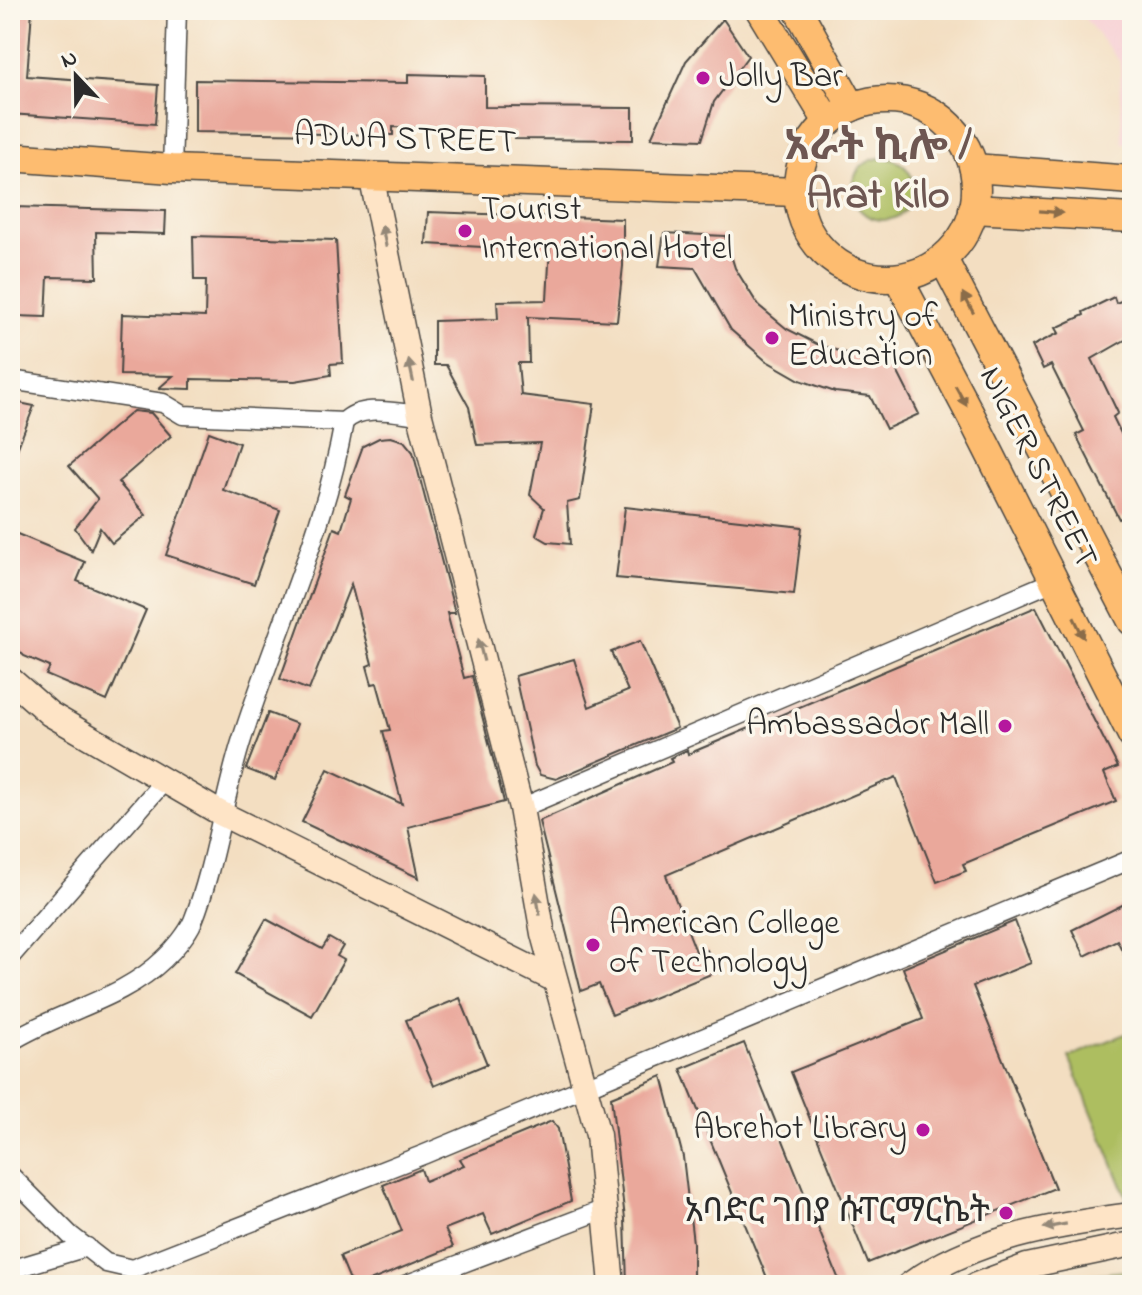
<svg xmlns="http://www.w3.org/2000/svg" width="1142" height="1295" font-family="'Indie Flower','Noto Sans Ethiopic',sans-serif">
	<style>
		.built { fill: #f7cfd4 }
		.green { fill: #adbe61; stroke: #6c7446; stroke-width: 2 }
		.building { fill: #eaa89b }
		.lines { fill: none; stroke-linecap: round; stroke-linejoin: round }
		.street-casing { stroke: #494642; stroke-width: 21 }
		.secondary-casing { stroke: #494642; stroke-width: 27 }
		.primary-casing { stroke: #494642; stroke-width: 31 }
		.street { stroke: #fff; stroke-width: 18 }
		.secondary { stroke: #fee4c6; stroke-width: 24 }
		.primary { stroke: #fdbc70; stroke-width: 28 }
		.oneway { fill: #8a6c4a }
		.oneway2 { fill: #948878 }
		.poi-dot { fill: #b5179e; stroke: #fbf7ec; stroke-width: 3 }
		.labels { text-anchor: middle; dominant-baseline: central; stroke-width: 7; stroke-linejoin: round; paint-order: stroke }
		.poi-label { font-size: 34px; fill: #2b2b2b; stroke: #fbf7ec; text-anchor: start }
		.street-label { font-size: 34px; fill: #2b2b2b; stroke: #fbf7ec }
		.district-label { font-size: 42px; font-weight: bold; fill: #6e5752; stroke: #fbf7ec }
	</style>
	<rect width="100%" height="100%" fill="#fbf7ec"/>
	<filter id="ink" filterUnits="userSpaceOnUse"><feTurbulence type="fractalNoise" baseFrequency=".0125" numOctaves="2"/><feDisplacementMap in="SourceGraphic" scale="16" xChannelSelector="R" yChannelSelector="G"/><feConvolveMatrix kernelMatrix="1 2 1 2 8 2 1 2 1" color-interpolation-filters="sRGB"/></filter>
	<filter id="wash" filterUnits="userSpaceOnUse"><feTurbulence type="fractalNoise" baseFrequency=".006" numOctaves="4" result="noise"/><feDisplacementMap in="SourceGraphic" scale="32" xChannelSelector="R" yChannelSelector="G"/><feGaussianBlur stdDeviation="1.8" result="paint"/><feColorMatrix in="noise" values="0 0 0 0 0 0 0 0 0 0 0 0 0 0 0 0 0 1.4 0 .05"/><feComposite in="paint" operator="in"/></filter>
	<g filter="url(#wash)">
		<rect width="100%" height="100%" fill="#f3dec1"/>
		<path class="built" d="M1078,10h54v133h-10l-2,-81z"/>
		<g class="green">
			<circle cx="883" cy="189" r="31"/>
			<path d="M1132,1031v166l-5,1 -58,-141z"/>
			<path d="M1132,1270v15h-82l39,-10z"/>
		</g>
		<g id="blocks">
			<g class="building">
				<path d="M10,10h22l-5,66 131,9 -3,39 -145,-10z"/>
				<path d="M723,19l25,37 -34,46 -12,38 -51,-2 35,-77z"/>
				<path d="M408,74l77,2v31l148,1v32l-118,-1v-7l-122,-5v8l-198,-3v-52l213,3z"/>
				<path d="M12,207l154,4 -1,23 -69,-2 1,46 -49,-1 -2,40 -31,-1z"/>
				<path d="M428,212l195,7v47l-6,55 -89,-4 1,46h-11l3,32 73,9 -14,96 -13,3 3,41 -22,-2 -12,-7 8,-27 -14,-13 10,-52 -63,2 -8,-38 -23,-42h-12v-44l64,-2 -1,-18 50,-1 3,-54 -48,-3v5l-76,-4z"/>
				<path d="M664,233l61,3 10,32 23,37 29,24 32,16 33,10 38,2 29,57 -33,15 -16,-33 -35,-4 -35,-12 -35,-20 -34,-30 -36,-62 -36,-2z"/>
				<path d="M193,236l143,4 7,123 -13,1 1,11 -36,6 -104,-2v10l-32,-1 14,-12 -53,-1 2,-61 83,3 1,-37h-12z"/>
				<path d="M1114,297l2,6 10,-4 6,9v28l-40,23 26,54 -5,4 19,39v58l-13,5 -43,-84 8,-4 -33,-66 -8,4 -11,-23 27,-13 -3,-5 28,-13 -1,-3z"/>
				<path d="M10,401l24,5 -23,59h-1z"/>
				<path d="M133,411l18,2 20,23 -53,46 28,33 -34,28 -12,-15 -9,22 -16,-22 23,-29 -29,-33z"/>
				<path d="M209,432l30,11 -16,47 57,20 -26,74 -88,-29z"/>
				<path d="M391,437l13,4 9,11 42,161h-8l17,65 8,-2 32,126 -96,25 11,51 -117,-56 26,-53 74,35 -19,-73 7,-1 -13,-47 -5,1 -5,-18 5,-2 -21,-80 -42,106 -29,-11 54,-151 7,3 10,-33 -6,-3 18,-49 16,-8z"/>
				<path d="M625,507l177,20 -8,67 -178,-16z"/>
				<path d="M10,531l75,31 -8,19 69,29 -39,91 -61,-26 4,-8 -26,-11 -14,-15z"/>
				<path d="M1036,607l82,160 -14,6 12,28 -153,63 3,7 -29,11 -41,-105 -230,98 31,79 10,-4 9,22 -104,43 -13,-31 -18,7 -42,-170 133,-59 -2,-4 17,-8 1,4z"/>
				<path d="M640,641l37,87 -121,51 -16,-4 -5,-9 -20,-90 59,-17 15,48 39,-16 -17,-39z"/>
				<path d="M268,713l29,11 -22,56 -29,-11z"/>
				<path d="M1132,900v70l-15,-30 -32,16 -13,-26z"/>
				<path d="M266,919l56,30 7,-11 14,8 -6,10 7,4 -32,56 -77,-42z"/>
				<path d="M1015,921l16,42 -58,23 82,202 -187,75 -77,-191 132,-53 -20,-51z"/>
				<path d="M460,998l27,66 -53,22 -28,-66z"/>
				<path d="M744,1043l97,242h-71l-89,-216z"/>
				<path d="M662,1076l21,81 10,86v42h-66l-2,-66 -14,-122z"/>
				<path d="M552,1121l6,8 13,72 -79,33 -9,-20 -38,15 8,18 -93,38h-8l-12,-29 62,-25 -19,-46 38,-16 4,12 39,-16 -4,-6z"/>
			</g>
		</g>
	</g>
	<g filter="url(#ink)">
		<use href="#blocks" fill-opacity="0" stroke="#494642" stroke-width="2"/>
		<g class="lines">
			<defs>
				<g id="street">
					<path d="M172,169l5,-159"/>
					<path d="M10,380l153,23 20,12 161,7"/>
					<path d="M521,808l535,-228"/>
					<path d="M10,957l154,-176"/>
					<path d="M10,1042c49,-31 112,-42 154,-83 10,-9 24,-26 29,-38 22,-55 30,-123 49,-182 33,-105 83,-208 102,-317 18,-19 52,-9 76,-7"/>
					<path d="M10,1175l60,60 36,28 26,6 293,-115 707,-295"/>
					<path d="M10,1270l77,-23"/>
					<path d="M405,1285l200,-76"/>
				</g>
				<g id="secondary">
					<path d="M371,175l49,240 101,393 22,126 55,201 14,150"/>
					<path d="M10,679l40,35 170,99 335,167"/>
					<path d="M909,1285c65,-47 145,-60 223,-70"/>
					<path d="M976,1285l51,-19 105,-22"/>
				</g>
				<g id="primary">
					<path d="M760,10l68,112"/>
					<path d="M798,10l54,97"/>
					<circle cx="887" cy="189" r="89"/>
					<path d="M10,157l162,12 625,23"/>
					<path d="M974,168l158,12"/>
					<path d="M973,209l159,9"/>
					<path d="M943,259l189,362"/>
					<path d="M898,278l74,140 160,317"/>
				</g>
			</defs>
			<use href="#street" class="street-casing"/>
			<use href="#secondary" class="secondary-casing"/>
			<use href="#primary" class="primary-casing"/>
			<use href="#street" class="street"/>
			<use href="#secondary" class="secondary"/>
			<use href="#primary" class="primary"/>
		</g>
		<defs><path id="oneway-solid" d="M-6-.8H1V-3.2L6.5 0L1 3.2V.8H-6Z" transform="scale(2)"/></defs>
		<g class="oneway">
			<use href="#oneway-solid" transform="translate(1051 212) rotate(5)"/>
			<use href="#oneway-solid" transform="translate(968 303) rotate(-118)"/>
			<use href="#oneway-solid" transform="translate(961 396) rotate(61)"/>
			<use href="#oneway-solid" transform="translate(1079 628) rotate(64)"/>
		</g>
		<g class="oneway2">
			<use href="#oneway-solid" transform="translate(384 236) rotate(-101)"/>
			<use href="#oneway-solid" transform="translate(411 371) rotate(-102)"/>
			<use href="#oneway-solid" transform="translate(481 650) rotate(-104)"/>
			<use href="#oneway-solid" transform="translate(538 904) rotate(-100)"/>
			<use href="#oneway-solid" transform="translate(1055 1226) rotate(170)"/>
		</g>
	</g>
	<g class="poi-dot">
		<circle cx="703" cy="78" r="8"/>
		<circle cx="465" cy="231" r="8"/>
		<circle cx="772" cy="338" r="8"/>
		<circle cx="1005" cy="726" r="8"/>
		<circle cx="593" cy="945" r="8"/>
		<circle cx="923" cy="1130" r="8"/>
		<circle cx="1006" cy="1213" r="8"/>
	</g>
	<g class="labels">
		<g class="poi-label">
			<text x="719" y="78">Jolly Bar</text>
			<text x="481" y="211">Tourist<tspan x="481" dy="39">International Hotel</tspan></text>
			<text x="788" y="318">Ministry of<tspan x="788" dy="39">Education</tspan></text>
			<text x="989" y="726" text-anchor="end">Ambassador Mall</text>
			<text x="609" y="925">American College<tspan x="609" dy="39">of Technology</tspan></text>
			<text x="907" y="1130" text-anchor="end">Abrehot Library</text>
			<text x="990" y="1213" text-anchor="end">አባድር ገበያ ሱፐርማርኬት</text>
		</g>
		<g class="street-label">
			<text transform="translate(405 140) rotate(2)">ADWA STREET</text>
			<text transform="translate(1037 468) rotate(63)">NIGER STREET</text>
		</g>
		<g class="district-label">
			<text x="878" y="148">አራት ኪሎ /<tspan x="878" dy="48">Arat Kilo</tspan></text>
		</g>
	</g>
	<rect width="1142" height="1295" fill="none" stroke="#fbf7ec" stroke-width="40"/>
	<g transform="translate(76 76) rotate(338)" stroke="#fbf7ec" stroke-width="6" paint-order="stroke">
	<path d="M0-6L14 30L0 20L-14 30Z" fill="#2b2b2b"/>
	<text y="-12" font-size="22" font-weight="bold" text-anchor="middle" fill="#2b2b2b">N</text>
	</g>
</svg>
